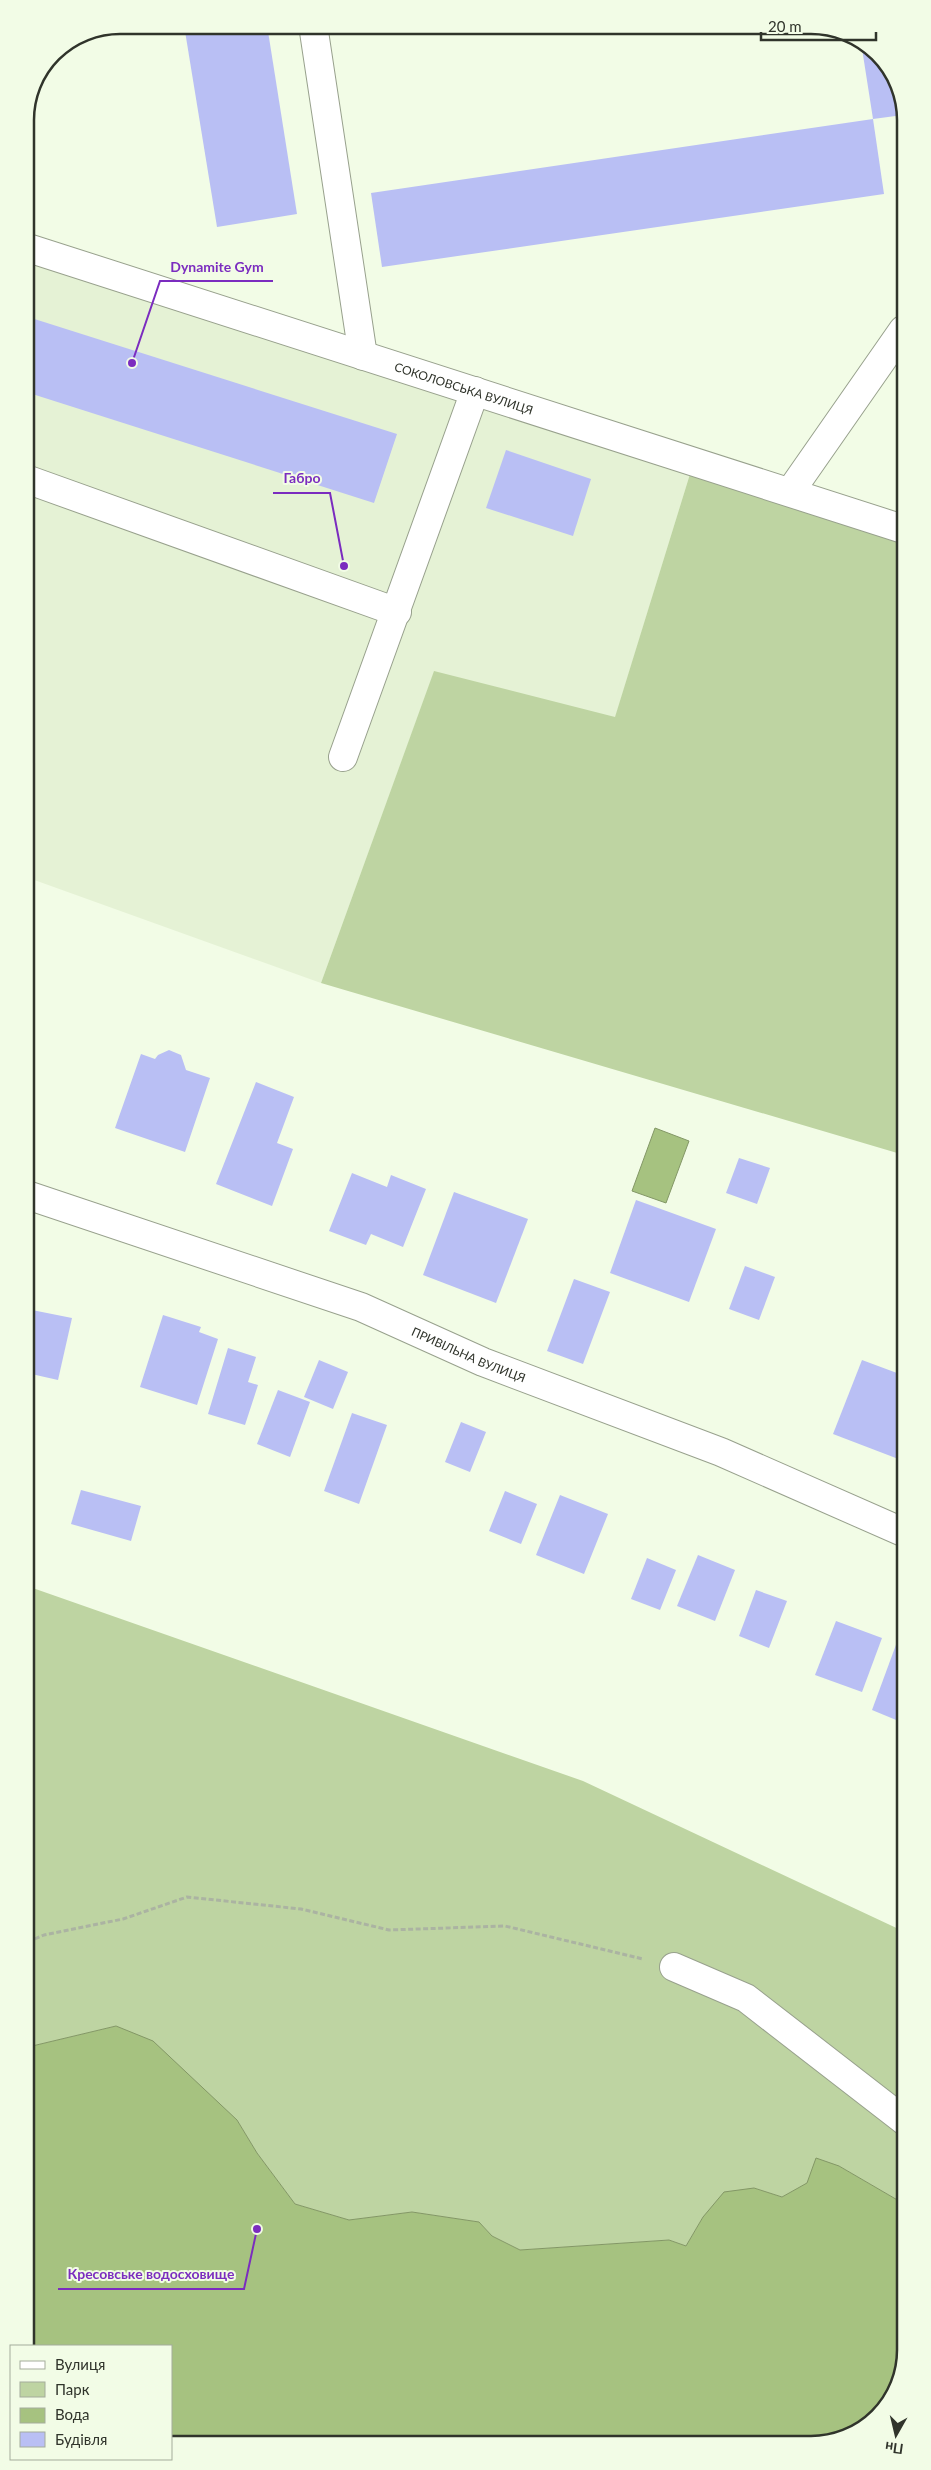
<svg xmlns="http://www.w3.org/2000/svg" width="931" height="2470" font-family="Lato,sans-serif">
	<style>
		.built { fill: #e5f2d5 }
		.green { fill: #bed4a2 }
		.water { fill: #a6c280; stroke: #839766 }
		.building { fill: #b9bff4 }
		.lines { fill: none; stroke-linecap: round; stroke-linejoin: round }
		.minor-casing { stroke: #98a18d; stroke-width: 30 }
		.path { stroke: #abb3a2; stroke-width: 3; stroke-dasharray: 5 2.5; stroke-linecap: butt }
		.minor { stroke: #fff; stroke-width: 28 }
		.labels { text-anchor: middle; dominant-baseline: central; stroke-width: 4; stroke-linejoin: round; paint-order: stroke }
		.street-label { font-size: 12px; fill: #30342b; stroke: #f2fce6 }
		.rim { fill: none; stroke: #30342b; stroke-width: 2.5 }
		.leader { fill: none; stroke: #7b2cbf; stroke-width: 2 }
		.callout-dot { fill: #7b2cbf; stroke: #f2fce6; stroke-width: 2 }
		.callout-label { font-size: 14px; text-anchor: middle; font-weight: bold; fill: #7b2cbf; stroke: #f2fce6; stroke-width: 4; stroke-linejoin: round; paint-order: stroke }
	</style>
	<rect width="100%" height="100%" fill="#f2fce6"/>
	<path class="built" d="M25,247l669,214 -79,257 -181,-46 -113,311 -295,-106z"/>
	<g class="green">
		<path d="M694,461l209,68 1,626 -583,-172 113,-312 181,46z"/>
		<path d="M27,1586l556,195 322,151 1,273 -67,-39 -57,31 -28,-9 -51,29 -17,29 -17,-6 -149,10 -28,-14 -13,-14 -67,-10 -63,8 -54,-16 -38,-51 -20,-33 -23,-20 -98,-74 -88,21z"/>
	</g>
	<g class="water">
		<path d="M655,1128l34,13 -23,62 -34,-12z"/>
		<path d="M116,2026l37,15 84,79 20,33 38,51 54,16 63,-8 67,10 13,14 28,14 149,-10 17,6 17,-29 21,-25 30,-4 28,9 25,-14 9,-25 23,8 67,39v145l-20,58 -50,34 -665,3v-99h-143v-299z"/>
	</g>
	<g class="building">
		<path d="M184,25h83l30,189 -80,13z"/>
		<path d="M861,42l8,3 34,50v20l-30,4z"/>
		<path d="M873,119l11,75 -502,73 -11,-74z"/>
		<path d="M25,316l372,118 -23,69 -348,-111z"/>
		<path d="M506,450l85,29 -18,57 -87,-28z"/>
		<path d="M169,1050l12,5 5,15 24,8 -25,74 -70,-24 26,-74 14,5 3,-4z"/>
		<path d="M256,1082l38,15 -17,46 16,6 -21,57 -56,-22z"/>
		<path d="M739,1158l31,10 -13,36 -31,-11z"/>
		<path d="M352,1173l35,14 4,-12 35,14 -23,58 -32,-13 -5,11 -37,-14z"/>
		<path d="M454,1192l74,27 -32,84 -73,-28z"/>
		<path d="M636,1200l80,29 -27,73 -79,-29z"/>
		<path d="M745,1266l30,11 -16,43 -30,-11z"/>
		<path d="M574,1279l36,13 -27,72 -36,-13z"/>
		<path d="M32,1310l40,8 -14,62 -31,-7v-39z"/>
		<path d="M163,1315l38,12 -2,5 19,7 -21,66 -57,-18z"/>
		<path d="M228,1348l28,9 -8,25 10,3 -13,40 -37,-11z"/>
		<path d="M319,1360l29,12 -15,37 -29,-12z"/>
		<path d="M862,1360l43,16v74l-4,10 -68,-26z"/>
		<path d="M278,1390l32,12 -20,55 -33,-13z"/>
		<path d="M352,1413l35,12 -28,79 -35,-13z"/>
		<path d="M461,1422l25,10 -16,40 -25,-10z"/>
		<path d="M81,1490l60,16 -10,35 -60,-17z"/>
		<path d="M505,1491l32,13 -16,40 -32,-13z"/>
		<path d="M560,1495l48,19 -24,60 -48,-19z"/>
		<path d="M698,1555l37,15 -20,51 -38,-15z"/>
		<path d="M647,1558l29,12 -16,40 -29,-11z"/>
		<path d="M756,1590l31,11 -18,47 -30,-12z"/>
		<path d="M836,1621l46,17 -20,54 -47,-17z"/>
		<path d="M897,1642l8,3v66l-4,11 -29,-12z"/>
	</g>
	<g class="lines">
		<defs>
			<g id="minor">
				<path d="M313,25l50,331"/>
				<path id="s1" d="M25,247l878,282"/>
				<path d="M26,479l371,133"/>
				<path d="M790,492l113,-162"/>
				<path d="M343,757l132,-366"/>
				<path id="s2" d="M27,1195l334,112 122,55 238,90 184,81"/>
				<path d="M674,1967l72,31 160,124"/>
			</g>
		</defs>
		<use href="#minor" class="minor-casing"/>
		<path class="path" d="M28,1942l16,-7 79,-16 64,-22 114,12 88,21 116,-4 138,33"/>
		<use href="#minor" class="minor"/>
	</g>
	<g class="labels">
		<g class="street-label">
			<text stroke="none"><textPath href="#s1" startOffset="461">СОКОЛОВСЬКА ВУЛИЦЯ</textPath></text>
			<text stroke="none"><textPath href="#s2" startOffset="470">ПРИВІЛЬНА ВУЛИЦЯ</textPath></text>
		</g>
	</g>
	<path d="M0 0H931V2470H0ZM120 34H811A86 86 0 0 1 897 120V2350A86 86 0 0 1 811 2436H120A86 86 0 0 1 34 2350V120A86 86 0 0 1 120 34Z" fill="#f2fce6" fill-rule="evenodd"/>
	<path class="rim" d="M120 34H811A86 86 0 0 1 897 120V2350A86 86 0 0 1 811 2436H120A86 86 0 0 1 34 2350V120A86 86 0 0 1 120 34Z"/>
	<path class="leader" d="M132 363L160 281H273M344 566L330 493H273M257 2229L244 2289H58"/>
	<g class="callout-dot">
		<circle cx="132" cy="363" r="5"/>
		<circle cx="344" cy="566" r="5"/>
		<circle cx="257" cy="2229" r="5"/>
	</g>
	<g class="callout-label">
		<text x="217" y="272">Dynamite Gym</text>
		<text x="302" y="483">Габро</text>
		<text x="151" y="2279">Кресовське водосховище</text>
	</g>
	<rect x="10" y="2345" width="162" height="115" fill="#f2fce6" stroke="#a4ac9b"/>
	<rect x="20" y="2361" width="25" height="8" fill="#ffffff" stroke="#a4ac9b"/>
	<text x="55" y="2370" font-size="15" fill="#30342b">Вулиця</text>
	<rect x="20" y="2382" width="25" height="15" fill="#bed4a2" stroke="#a4ac9b"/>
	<text x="55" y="2395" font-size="15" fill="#30342b">Парк</text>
	<rect x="20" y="2408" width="25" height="15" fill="#a6c280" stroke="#a4ac9b"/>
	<text x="55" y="2420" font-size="15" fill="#30342b">Вода</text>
	<rect x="20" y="2432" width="25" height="15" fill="#b9bff4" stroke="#a4ac9b"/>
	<text x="55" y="2445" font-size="15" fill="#30342b">Будівля</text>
	<g transform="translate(896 2435) rotate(188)" stroke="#f2fce6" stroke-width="4" paint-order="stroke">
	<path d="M0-4L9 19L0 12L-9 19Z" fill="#30342b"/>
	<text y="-8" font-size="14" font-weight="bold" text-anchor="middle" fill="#30342b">Пн</text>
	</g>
	<path d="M761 32v8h115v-8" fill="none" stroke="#30342b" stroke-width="2.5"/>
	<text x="768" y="32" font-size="15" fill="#30342b" stroke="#f2fce6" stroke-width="4" paint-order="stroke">20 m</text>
</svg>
